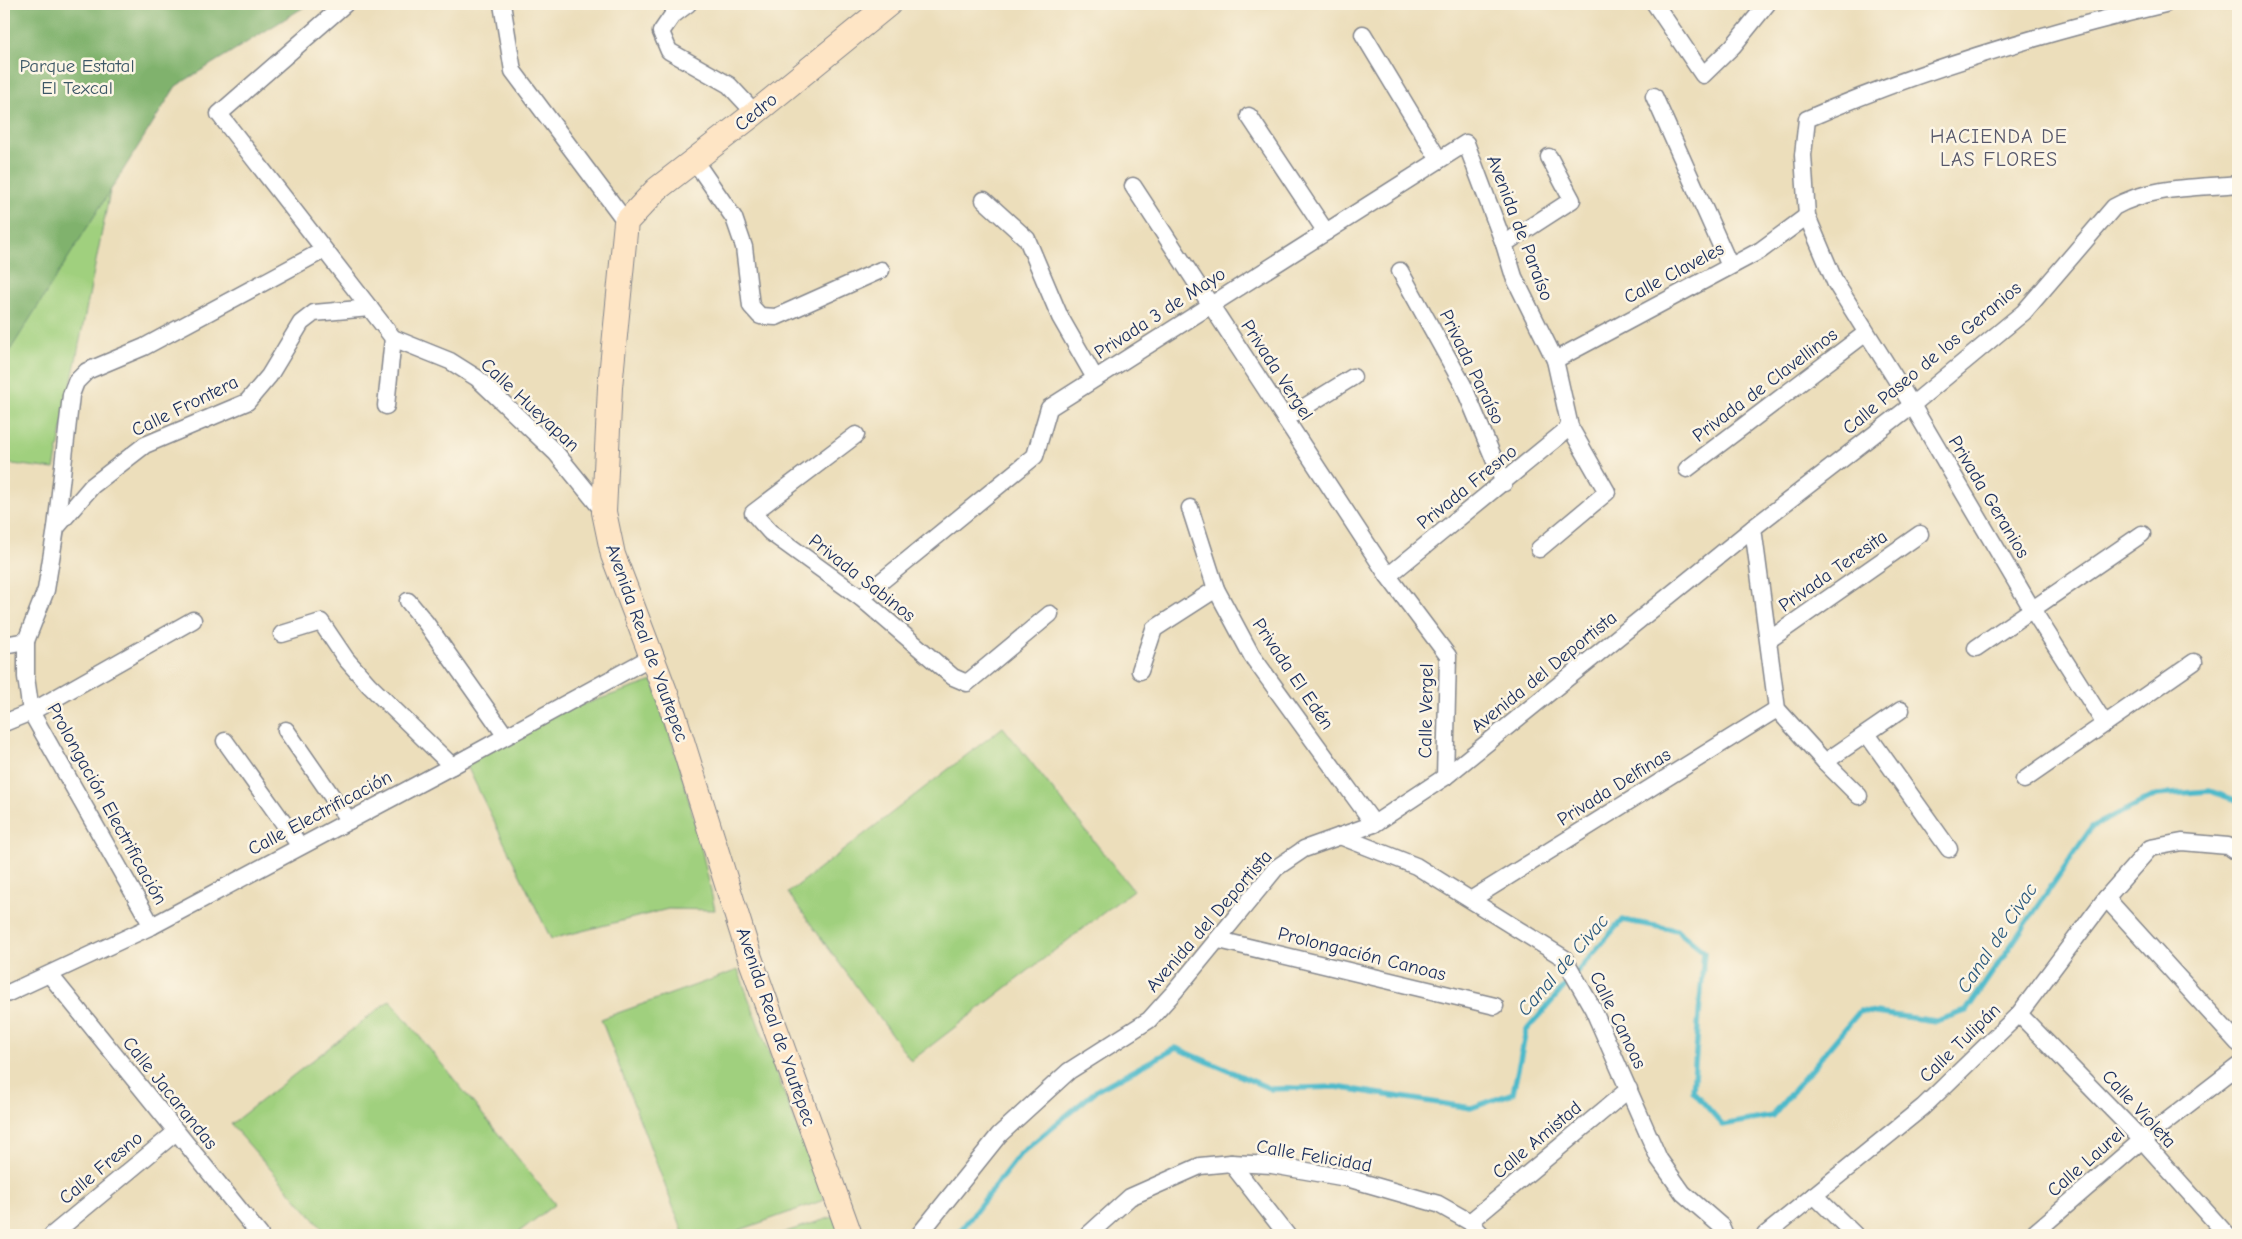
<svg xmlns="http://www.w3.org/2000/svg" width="2242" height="1239" font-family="'Comic Neue',sans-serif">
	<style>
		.green { fill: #a0d07e; stroke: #5e806e }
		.forest { fill: #80b26d; stroke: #4e7066 }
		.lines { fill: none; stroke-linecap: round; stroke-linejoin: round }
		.stream { stroke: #4ebaca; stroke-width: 5.5 }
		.street-casing { stroke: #84868c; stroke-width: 19 }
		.secondary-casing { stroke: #84868c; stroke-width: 26 }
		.street { stroke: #fff; stroke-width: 16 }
		.secondary { stroke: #fee5c5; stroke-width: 24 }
		.labels { text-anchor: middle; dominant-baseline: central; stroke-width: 5; stroke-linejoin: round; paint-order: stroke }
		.park-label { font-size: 19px; fill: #3c5766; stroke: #fcf5e5 }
		.street-label { font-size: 19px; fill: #1b2f5e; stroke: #fcf5e5 }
		.neighbourhood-label { font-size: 20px; letter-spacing: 1px; fill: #57586b; stroke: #fcf5e5 }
		.water-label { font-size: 20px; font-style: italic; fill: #2a597e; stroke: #fcf5e5 }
	</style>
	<rect width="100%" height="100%" fill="#fcf5e5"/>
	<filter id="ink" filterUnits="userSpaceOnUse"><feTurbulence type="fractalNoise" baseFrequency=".02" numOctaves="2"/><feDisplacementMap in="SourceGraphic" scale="10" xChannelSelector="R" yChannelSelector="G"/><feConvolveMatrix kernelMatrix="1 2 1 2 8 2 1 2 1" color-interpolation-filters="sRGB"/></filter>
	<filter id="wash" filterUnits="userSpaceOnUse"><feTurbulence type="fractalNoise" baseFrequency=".0096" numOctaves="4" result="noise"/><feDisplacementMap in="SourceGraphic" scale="20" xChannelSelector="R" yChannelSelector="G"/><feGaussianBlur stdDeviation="1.12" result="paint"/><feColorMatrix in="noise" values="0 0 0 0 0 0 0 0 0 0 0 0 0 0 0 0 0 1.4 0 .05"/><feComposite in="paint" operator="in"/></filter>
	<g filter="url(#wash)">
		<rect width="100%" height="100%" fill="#ecdebb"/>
		<g class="green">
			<path d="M4,4l187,49 -71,89 -66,327 -50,-6z"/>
			<path d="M653,681c25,76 46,151 62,229l-47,-1 -117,30 -85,-175 92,-51z"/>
			<path d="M1003,727l130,163 -222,171 -123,-168z"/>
			<path d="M738,970l86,230 -98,35h-42l-83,-216z"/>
			<path d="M390,1000l165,204 -40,31h-187l-97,-111z"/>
			<path d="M836,1216l7,19h-67z"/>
		</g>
		<path class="forest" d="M4,4h305l-133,82 -172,274z"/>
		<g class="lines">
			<path class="stream" d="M957,1235l63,-81 77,-64 79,-42 95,41 65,-2 135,21 42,-15 13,-62 96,-111 55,10 27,22 -11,139 30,34 49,-9 88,-105 76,10 30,-10 126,-184 64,-32 54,-4 28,10"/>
		</g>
	</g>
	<g filter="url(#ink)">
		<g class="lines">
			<defs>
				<g id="street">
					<path d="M345,4l-126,110 174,224 57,23 27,17 79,75 48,59"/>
					<path d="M502,4l11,67 113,151"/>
					<path d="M688,4l-16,12 -11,16 8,19 60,34 26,28"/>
					<path d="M1655,4l48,71 30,-29 34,-42"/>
					<path d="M1363,34l76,126"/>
					<path d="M1654,96l76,170"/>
					<path d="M1249,116l77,116"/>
					<path d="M694,160l40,58 10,29 7,59 9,10 16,1 105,-47"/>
					<path d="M1133,186l255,390 60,80 -3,121"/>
					<path d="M984,200l43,39 33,78 35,61"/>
					<path d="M1504,244l68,-44 -23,-43"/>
					<path d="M1400,271l63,114 41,98"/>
					<path d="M1555,360l206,-110 46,-34"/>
					<path d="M386,406l7,-68"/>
					<path d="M1285,419l68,-42"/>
					<path d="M856,435l-103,78 17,19 91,66 92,79 14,6 83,-69"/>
					<path d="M1687,469l179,-136"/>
					<path d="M1190,508l26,81 36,67 122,168"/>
					<path d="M56,528l15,-133 5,-13 11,-11 57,-24 180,-97"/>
					<path d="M1753,528l24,181 48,53 34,34"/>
					<path d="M1388,576l182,-149"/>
					<path d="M861,598l174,-142 14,-48 417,-265 38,101 10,33 41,83 15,67 37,65 -68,57"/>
					<path d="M408,601l18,22 79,112"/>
					<path d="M282,634l39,-12 25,37 23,26 83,81"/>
					<path d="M1769,640l151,-106"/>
					<path d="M26,641v36l5,35 121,214"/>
					<path d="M4,645l22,-4 20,-51 10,-62 36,-42 53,-41 102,-43 22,-26 32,-53 13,-10 56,-5"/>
					<path d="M1976,648l166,-114"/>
					<path d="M1140,671l14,-42 62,-40"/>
					<path d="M4,723l27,-11 162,-92"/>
					<path d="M2105,724l-73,-115 -120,-204 -77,-123 -28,-66 -4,-61 4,-36c115,-50 236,-86 358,-115"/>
					<path d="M286,730l63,91"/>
					<path d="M1867,734l82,115"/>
					<path d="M225,741l75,105"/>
					<path d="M1825,762l76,-52"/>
					<path d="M2024,780l170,-118"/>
					<path d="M1340,836l76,30 148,92 29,51 66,150 24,34 38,33 4,9"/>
					<path d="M2106,898l132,145"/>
					<path d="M1472,899l305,-190"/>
					<path d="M1219,940l276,66"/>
					<path d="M50,975l210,260"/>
					<path d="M4,995l148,-69 300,-160 199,-109"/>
					<path d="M2019,1014l123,126 85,95"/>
					<path d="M1231,1163l56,72"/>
					<path d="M1814,1195l41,40"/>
					<path d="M1470,1222l159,-133"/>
					<path d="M52,1235l124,-103"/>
					<path d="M919,1235l80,-100 70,-64 80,-51 26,-29 101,-123 28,-19 70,-25 71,-47 308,-249 159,-123 112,-93 90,-105c37,-21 82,-19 124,-23"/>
					<path d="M1088,1235l42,-38 70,-31 31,-3 41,2 75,13 91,26 32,18 12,13"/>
					<path d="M1765,1235l158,-128 96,-93 87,-116 44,-50 32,-6 46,4 10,7"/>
					<path d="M2032,1235l110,-95 96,-74"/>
				</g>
				<path id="secondary" d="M850,1235l-100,-277 -76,-243 -61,-160 -9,-43 6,-125 16,-165 31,-33 98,-76 134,-109"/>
			</defs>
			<use href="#street" class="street-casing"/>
			<use href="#secondary" class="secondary-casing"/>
			<use href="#street" class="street"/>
			<use href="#secondary" class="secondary"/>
		</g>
	</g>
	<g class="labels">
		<g class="park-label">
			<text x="77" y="66">Parque Estatal<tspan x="77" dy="22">El Texcal</tspan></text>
		</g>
		<g class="street-label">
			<text transform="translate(756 112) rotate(-39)">Cedro</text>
			<text transform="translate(1520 228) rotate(69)">Avenida de Paraíso</text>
			<text transform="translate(1674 273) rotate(-28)">Calle Claveles</text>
			<text transform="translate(1160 313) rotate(-33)">Privada 3 de Mayo</text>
			<text transform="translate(1932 358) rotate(-40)">Calle Paseo de los Geranios</text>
			<text transform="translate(1472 367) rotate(64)">Privada Paraíso</text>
			<text transform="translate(1277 370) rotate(57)">Privada Vergel</text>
			<text transform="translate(1765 385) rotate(-37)">Privada de Clavellinos</text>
			<text transform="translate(530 405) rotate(43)">Calle Hueyapan</text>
			<text transform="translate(185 406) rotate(-26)">Calle Frontera</text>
			<text transform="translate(1467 487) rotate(-39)">Privada Fresno</text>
			<text transform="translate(1989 497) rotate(59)">Privada Geranios</text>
			<text transform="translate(1833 571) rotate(-35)">Privada Teresita</text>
			<text transform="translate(862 578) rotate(38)">Privada Sabinos</text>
			<text transform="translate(647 643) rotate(70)">Avenida Real de Yautepec</text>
			<text transform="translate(1544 672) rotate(-39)">Avenida del Deportista</text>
			<text transform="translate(1293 674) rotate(56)">Privada El Edén</text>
			<text transform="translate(1426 711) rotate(-89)">Calle Vergel</text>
			<text transform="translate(1614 787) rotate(-32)">Privada Delfinas</text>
			<text transform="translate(107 804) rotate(61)">Prolongación Electrificación</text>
			<text transform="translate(320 813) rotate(-28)">Calle Electrificación</text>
			<text transform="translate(1209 921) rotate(-49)">Avenida del Deportista</text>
			<text transform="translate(1362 954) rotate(14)">Prolongación Canoas</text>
			<text transform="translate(1618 1020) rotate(64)">Calle Canoas</text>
			<text transform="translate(776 1027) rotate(71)">Avenida Real de Yautepec</text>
			<text transform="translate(1960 1043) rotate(-44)">Calle Tulipán</text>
			<text transform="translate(170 1093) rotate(51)">Calle Jacarandas</text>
			<text transform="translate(2139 1109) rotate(47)">Calle Violeta</text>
			<text transform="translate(1537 1140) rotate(-40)">Calle Amistad</text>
			<text transform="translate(1314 1156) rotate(10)">Calle Felicidad</text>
			<text transform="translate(2086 1162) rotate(-41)">Calle Laurel</text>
			<text transform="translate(101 1168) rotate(-40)">Calle Fresno</text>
		</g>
		<g class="neighbourhood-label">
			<text x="1999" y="136">HACIENDA DE<tspan x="1999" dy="23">LAS FLORES</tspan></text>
		</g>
		<g class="water-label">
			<text transform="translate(1997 938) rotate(-56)">Canal de Civac</text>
			<text transform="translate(1563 965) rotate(-49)">Canal de Civac</text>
		</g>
	</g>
	<rect width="2242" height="1239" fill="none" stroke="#fcf5e5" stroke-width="20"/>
</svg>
